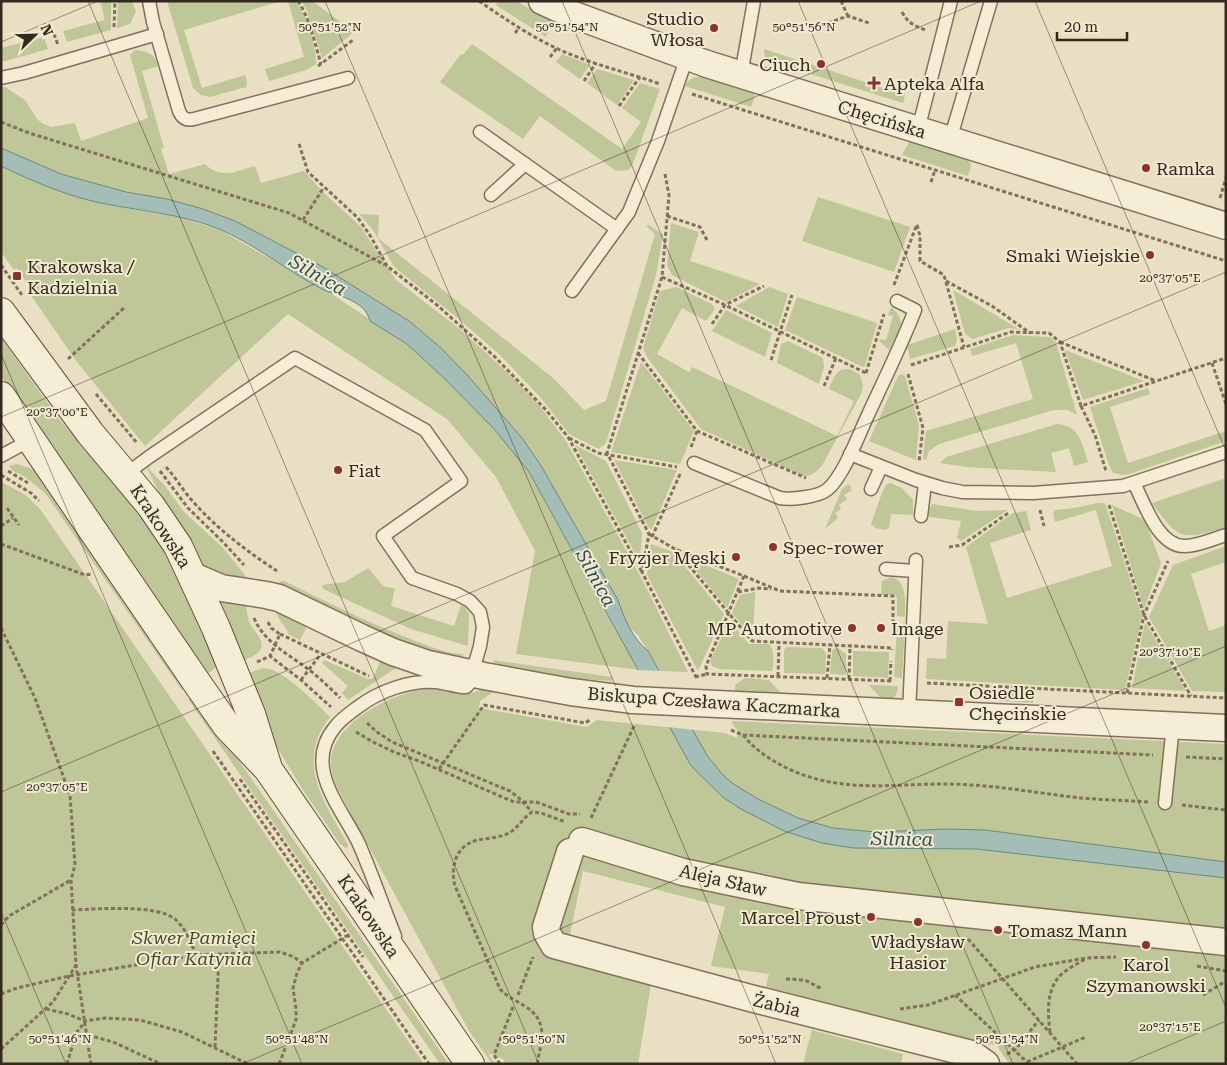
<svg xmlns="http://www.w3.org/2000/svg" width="1227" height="1065" font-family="'Roboto Serif',serif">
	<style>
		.green { fill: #bfc697 }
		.water { fill: #a4bdb6; stroke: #6c8983 }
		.pier { fill: #e9dfc2 }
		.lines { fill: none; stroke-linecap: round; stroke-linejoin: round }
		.lane-casing { stroke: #82715b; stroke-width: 15 }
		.street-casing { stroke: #82715b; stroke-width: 29 }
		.secondary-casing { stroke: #63523e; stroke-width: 30 }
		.path { stroke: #82715b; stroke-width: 3; stroke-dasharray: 4 2.5; stroke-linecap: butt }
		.lane { stroke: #f5edd5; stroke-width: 12 }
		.street { stroke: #f5edd5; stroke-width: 26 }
		.secondary { stroke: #f5edd5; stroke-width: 28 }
		.ticks { fill: none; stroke: #33291e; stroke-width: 1; stroke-opacity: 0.45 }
		.poi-dot { fill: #8b3331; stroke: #f2e9d1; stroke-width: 2 }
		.labels { text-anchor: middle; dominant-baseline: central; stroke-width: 4; stroke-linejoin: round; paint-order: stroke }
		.poi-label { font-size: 18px; fill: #33291e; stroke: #f2e9d1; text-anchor: start }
		.street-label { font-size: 18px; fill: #33291e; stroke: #f2e9d1 }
		.park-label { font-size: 18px; font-style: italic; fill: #424d26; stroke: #f2e9d1 }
		.water-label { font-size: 19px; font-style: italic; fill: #2e5150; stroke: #f2e9d1 }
		.ticks-label { font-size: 12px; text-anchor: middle; fill: #33291e; stroke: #f2e9d1; stroke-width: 4; stroke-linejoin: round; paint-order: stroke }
	</style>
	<rect width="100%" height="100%" fill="#e9dfc2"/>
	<g class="green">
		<path d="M100,1h11v29l-44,12 -4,-11 42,-11z"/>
		<path d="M118,1h14l4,10 -6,13 -13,4z"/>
		<path d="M167,1h114l-97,29 18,58 43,-13 2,6 -1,6 -36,10 -9,-2 -8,-7z"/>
		<path d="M288,1h8c10,14 21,46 20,63l-10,6 -37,11 -4,-12 39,-12z"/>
		<path d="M302,1h10l42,31 -32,26 -15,-47z"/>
		<path d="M498,1h18l34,19v6l-4,11 -50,-32z"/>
		<path d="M44,37l4,12 -42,12h-5v-13z"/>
		<path d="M472,44l150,105 19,-27 -19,-14 18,-25 20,6 -28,77 -4,4 -12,1 -76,-55 -17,23 -83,-57 21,-28 2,1z"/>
		<path d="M764,49l141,46 -2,8 -131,-41 -7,-4z"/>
		<path d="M135,50c11,1 21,4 23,16l-16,5 22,77 -3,1 8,25 36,-10c15,16 33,7 50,2l6,17 43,-12 20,22 36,33 36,54 65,50 49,45 29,30 27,36 78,142 44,89 -28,-1 -22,-36 -8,-7 -5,-8 -7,-20 -78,-136 -18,-26 -54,-62 -27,-28 -32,-27 -86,-54 -49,-26 -57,-27 -50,-15 -41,-7 -65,-18 -60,-26v-61h4l20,13 12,19 6,5 9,3 23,-4 6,18 67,-23 -18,-63z"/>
		<path d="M562,54l28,11 -10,14 -24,-17z"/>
		<path d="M597,69l37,11 -17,25 -30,-22z"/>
		<path d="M696,77h8l46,13 5,6 -4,11 -66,-21 4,-6z"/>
		<path d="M909,142l59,17 3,7 -3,10 -66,-21z"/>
		<path d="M1,166l22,10 76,27 83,15 38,12 107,61 80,53 63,59 25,27 34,42 72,132 38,66 -123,-16 19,-103 -39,-74 -49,-58 -159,-105 -143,132 -68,-84 -49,-71 2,-3 -13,-20 -3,2 -13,-18z"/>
		<path d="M818,197l92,30 -16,45 -92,-31z"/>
		<path d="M359,214l20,1 -1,23 175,140 31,32 22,-9 49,-167 -9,-8 3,-1 14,10 -7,40 -50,168 -7,6 -30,-15 -28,-36 -41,-43 -46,-40 -55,-44 -6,-6 -20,-35z"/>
		<path d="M671,223l28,9 -9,29 70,23 -34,18 -54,-27 -5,-10z"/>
		<path d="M676,287l36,17 3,5 -9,12 -24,-13 -25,46 32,18 3,-5 145,69 17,-35 -25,-12c6,-17 13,-27 31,-14l3,10 -2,9 -37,68c-5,8 -11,14 -20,14l-103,-47 -54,-72 -4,-9 17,-57z"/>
		<path d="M769,287l19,7 -10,33 -42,-21z"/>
		<path d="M953,290l66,39 -11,-1 -35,11 -8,-5z"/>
		<path d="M797,297l80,26 -12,43 -2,1 -78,-37z"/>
		<path d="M891,307l7,7 4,10 -13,26 -10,-9 1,-2 6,1 7,-24 -5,-1z"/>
		<path d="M726,310l46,23 -7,24 -53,-26z"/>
		<path d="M955,329l2,10 -2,7 -45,13 -3,-14z"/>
		<path d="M1013,335l37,2 6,5 21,73 -9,-5h-14l-115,34 -10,7 -3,9 -3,-1 3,-28 107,-32 -17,-56 -44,13 -2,-7z"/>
		<path d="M1,338l59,82 68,79 51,64 38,104 -13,9 -203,-300z"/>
		<path d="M788,341l35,17 1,9 -5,17 -42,-21 4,-19z"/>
		<path d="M1065,350l79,31 -61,19z"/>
		<path d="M641,362l53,69 -14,33 -69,-12z"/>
		<path d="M902,374l3,2 14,49 -3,35 -47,-19 29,-65z"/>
		<path d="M1148,388l2,6 -40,13 18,56 98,-32v10l-97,33 -6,1 -10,-2 -4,-8 -19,-58z"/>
		<path d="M1057,424c23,2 25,19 31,38l-14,4 -5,-18 -18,5 5,19 -90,-5 -26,-4 6,-6z"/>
		<path d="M575,445l31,16 36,72 -2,29z"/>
		<path d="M614,460l63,10 -25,59 -3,-1z"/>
		<path d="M17,464l16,5 12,12 142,206 -5,3 -137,-197 -20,-16 -12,-6 -4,-5z"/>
		<path d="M146,466l19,20 19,26 39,36 22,27 4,8 -20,-3 -29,-15 -17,-24z"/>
		<path d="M1226,478v49c-45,14 -47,13 -74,-24z"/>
		<path d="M1,482l25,13 14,14 384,555h-423z"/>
		<path d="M890,483l12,5 11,12v15l-22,-1 -2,14 -4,2 -10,-2 -4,-4 12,-34 3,-5z"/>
		<path d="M849,484l3,6 -8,5 3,4 -8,6 2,4 -6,4 3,5 -13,11 17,-40z"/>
		<path d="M1098,503h7l37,113 -17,74 -199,-11 1,-21 19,1 2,-38 40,3 -22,-77 47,-34 13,-2 5,19 -41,13 17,55 105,-32 -16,-56 -41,12 -2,-8 2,-4 19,-2z"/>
		<path d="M932,504l45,7 31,-1 -47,31 -4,-3 4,-17 -32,-4v-8z"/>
		<path d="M1112,505l33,15 16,43 -17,46z"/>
		<path d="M651,544l22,8 51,62 -26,57 -51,-96z"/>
		<path d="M1226,546v16l-35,12 18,57 17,-6v67l-34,-1 -43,-74 24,-52z"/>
		<path d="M685,557l54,22 -12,29z"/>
		<path d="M368,568l15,18 12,3 -4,17 63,20 7,-21 3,1 5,8 -1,32 -57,-17 -88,-40 -1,-4 23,-3z"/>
		<path d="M891,577c17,4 14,27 14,40l-8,-1v-18l-2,-3h-14l1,-14z"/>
		<path d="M281,581h3c43,21 85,42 129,59 15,6 35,14 51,14l-6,6 -28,-4 -154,-68z"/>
		<path d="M755,592l-2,46 -21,-25 8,-18z"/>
		<path d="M212,598l34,3c0,7 1,16 4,23 5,9 20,21 6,30 -5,4 -12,6 -18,8z"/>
		<path d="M274,607l32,17v4l-6,12 -12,-6c-1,-8 -11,-14 -14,-27z"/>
		<path d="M730,621l19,23h20c6,7 5,19 3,27l-53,-2 -7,-3 -2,-5z"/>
		<path d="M1145,622l41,69 -54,-3z"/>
		<path d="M905,624l-3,54 -8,-1 3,-52z"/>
		<path d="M786,647l36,1 4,5 -1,21 -41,-1v-23z"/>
		<path d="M838,648l8,6v21l-16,-1 2,-22 1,-3z"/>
		<path d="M853,651l36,1 -1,26 -35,-2z"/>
		<path d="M324,660l44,19 5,-1 7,-16 3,-2 14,7 -49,33 -6,-7 6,-7 -26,-23z"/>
		<path d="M493,660l119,17v4l-65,-4 -49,-10z"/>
		<path d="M263,668c18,-1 53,35 67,49 -36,45 -5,86 18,128l-1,4 -7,-5 -35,-51 -29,-47 -32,-71z"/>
		<path d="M745,678l24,2 19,21 -27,-4 -26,-7v-5z"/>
		<path d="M869,685l29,1c-1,9 -4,14 -12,18z"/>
		<path d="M485,686l14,2 -19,13 -1,7 108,19 10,-7 127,13 13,5 1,-7 -6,-8v-2l494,23v320h-217l-13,-20 -2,1 -13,-2 -215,-56 3,-13 -58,-8 14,-59 -142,-36 -14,68 82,45 -13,80h-132l-3,-5 -15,-6 7,11h-3l-24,-35 -125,-230c-6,-12 -12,-23 -12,-37 1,-39 61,-69 95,-73 19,-1 43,12 59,-3z"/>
		<path d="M986,690l47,2v11l-48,-3 -3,-3v-5z"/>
		<path d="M194,696l255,368h-9l-252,-365z"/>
		<path d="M812,1030l91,24 -2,10h-98z"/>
	</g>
	<path class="water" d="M1,148l60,26 65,18 41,7 36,10 32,12 88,46 86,54 32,27 27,28 54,62 18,26 78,136c6,18 14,38 30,51l60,106 16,19 8,7 26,16 40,19 35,10 42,4 72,-3 38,1 241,32v16l-249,-29 -124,-1 -31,-5 -38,-12 -43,-22 -17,-11 -28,-27 -6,-7 -161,-292 -34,-42 -48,-49 -40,-37 -37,-23c-6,-23 -34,-24 -52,-34 -33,-18 -64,-43 -99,-58 -37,-15 -79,-18 -118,-26 -34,-7 -69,-22 -100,-37z"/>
	<path class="pier" d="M636,670l27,1 31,59 -26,-3z"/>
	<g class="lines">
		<defs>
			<g id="lane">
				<path d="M149,1l4,21 26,89c3,7 7,10 15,8l154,-41"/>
				<path d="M741,75l13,-74"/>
				<path d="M1,78l23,-5 133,-39"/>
				<path d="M918,130l33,-129"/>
				<path d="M480,132l137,97"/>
				<path d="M950,140l41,-139"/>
				<path d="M491,195l34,-31"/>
				<path d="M572,291l57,-79 29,-71 29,-84"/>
				<path d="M850,454l66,26 26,8 20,4 71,1 90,-7 103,-34"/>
				<path d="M1,456l31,-17"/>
				<path d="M694,463l86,35c11,2 39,-1 48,-9 16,-14 30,-53 40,-74 16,-35 33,-69 47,-105l-18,-9"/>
				<path d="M126,474l23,-17 146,-99 130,72 36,51 -78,55 29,42 45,16 13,7 10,11 3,15 -3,19 -11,38 -3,3h-4c-8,-1 -17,-4 -26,-5 -26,-2 -57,9 -78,25 -8,6 -17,12 -23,20 -33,40 7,81 24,117 13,30 24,62 36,92"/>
				<path d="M1134,483c10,19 24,64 51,63 13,0 28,-7 41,-11"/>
				<path d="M871,489l10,-22"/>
				<path d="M921,516l4,-32"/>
				<path d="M886,569l29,2"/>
				<path d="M909,713l7,-153"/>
				<path d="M1165,803l8,-78"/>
			</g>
			<g id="street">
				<path d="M542,1l24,11 141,52 519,162"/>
				<path d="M193,576l28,12 45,7 13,3 83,40 31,14 35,12 56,12 87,16 62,8 593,28"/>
				<path d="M582,841l101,31 115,24 428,46"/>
				<path d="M570,852l-24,75 1,6 7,12 196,53 222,56 14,10"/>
			</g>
			<g id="secondary">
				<path d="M1,312l89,121 61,73 27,40 38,82 35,86 16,51"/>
				<path d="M1,396l198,290 28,40 41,43 202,295"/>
			</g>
		</defs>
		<use href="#lane" class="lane-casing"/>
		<use href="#street" class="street-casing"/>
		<use href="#secondary" class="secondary-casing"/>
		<g class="path">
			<path d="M298,1c12,18 17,43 23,63"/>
			<path d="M479,1c26,18 51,35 79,48 33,15 68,23 102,35"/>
			<path d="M841,1l7,15"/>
			<path d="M902,12c6,11 12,14 24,18"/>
			<path d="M828,23l20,-7 21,7"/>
			<path d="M114,27l1,-26"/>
			<path d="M515,33l4,-5"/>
			<path d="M54,34l4,11"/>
			<path d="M550,57l7,-9"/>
			<path d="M318,66l35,-26"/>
			<path d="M584,81l12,-18"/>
			<path d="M692,94l534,167"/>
			<path d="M619,106l21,-29"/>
			<path d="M1,122l28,11 260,80 96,52"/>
			<path d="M299,144l9,28 50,46 13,19 16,29 50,39 58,52 51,53 22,27 74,135"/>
			<path d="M665,174l4,21 -7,82 -55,176 42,81 -7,38 54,105"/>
			<path d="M931,182l4,-12"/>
			<path d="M1220,198l6,-20"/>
			<path d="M667,216l33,11 8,15"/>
			<path d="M303,220l21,-33"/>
			<path d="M917,225l3,11v25l24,14 20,72"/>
			<path d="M1,265l21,30"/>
			<path d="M662,277l63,28 141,68v2"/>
			<path d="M946,281l46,25 38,27"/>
			<path d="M894,285l23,-61"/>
			<path d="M712,324l13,-19 39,-19"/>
			<path d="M1060,342l96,39"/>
			<path d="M638,353l59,78 109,47"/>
			<path d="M68,359l57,-52"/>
			<path d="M771,360l21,-65"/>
			<path d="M1212,363l14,41"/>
			<path d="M911,365l100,-33 38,1 11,9 21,64 145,-48"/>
			<path d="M866,373l18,-59"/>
			<path d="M908,374l15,54 -4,34"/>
			<path d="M824,386l12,-28"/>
			<path d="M96,394l41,49"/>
			<path d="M1081,406l14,29 11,36"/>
			<path d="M569,438l29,15 79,14"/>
			<path d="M691,447l6,-16"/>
			<path d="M166,467c11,12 19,27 31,39 23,25 51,46 80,65"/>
			<path d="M8,471l20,12"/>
			<path d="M160,471l28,37 34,33 22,24"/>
			<path d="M1,475l30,18 8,8"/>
			<path d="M1109,505l35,110 47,81"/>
			<path d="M7,508l12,17"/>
			<path d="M1040,510l4,16"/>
			<path d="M1,526l12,-8"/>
			<path d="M649,534l26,15 69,27 -38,90 1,8 185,7"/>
			<path d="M652,537l28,-63"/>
			<path d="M1,544l84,31 7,-1"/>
			<path d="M949,547l13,-2 48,-33"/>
			<path d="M676,550l76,91 140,7v2"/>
			<path d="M744,576l36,15 113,5v27"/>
			<path d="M738,592l20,-4 13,1"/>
			<path d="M254,618c10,24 34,36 54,51 12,9 22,19 32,29"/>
			<path d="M268,622l3,6 9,6 -10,22"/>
			<path d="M1,628l34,70 35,97 5,70 -4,15 5,85 15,99"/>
			<path d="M280,634l89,42"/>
			<path d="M257,662l13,-6 31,24 30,27"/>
			<path d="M778,676l1,-33"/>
			<path d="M695,677l12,-3"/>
			<path d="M827,678l3,-33"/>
			<path d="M849,679l1,-33"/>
			<path d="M301,680l19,-25"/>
			<path d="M890,681l1,-20"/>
			<path d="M927,683l299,15"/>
			<path d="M1127,693l17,-78 24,-54"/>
			<path d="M367,723l10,9 15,10 118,49 10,8 12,13"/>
			<path d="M731,730l12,5 410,20"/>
			<path d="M356,732l17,10 21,10 25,9 95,41h22l33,12h11"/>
			<path d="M743,735c13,16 29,26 48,35 61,27 117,10 180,15 34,2 68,8 101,12 25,3 51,3 76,5"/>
			<path d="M213,751l216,313"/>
			<path d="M1186,757l40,2"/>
			<path d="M439,769l45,-64 101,18 5,-3"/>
			<path d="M240,779l123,178"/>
			<path d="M1182,805l44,5"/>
			<path d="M591,818l44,-94"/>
			<path d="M72,910c26,-1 83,-6 103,9 11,10 16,23 21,36"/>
			<path d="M1,925l8,-9 62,-36"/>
			<path d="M968,939l109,125"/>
			<path d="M1197,966l29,5"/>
			<path d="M786,979l19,1 17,9"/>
			<path d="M1,994l16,-6 52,-12 127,-21 84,-3 14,5 8,6"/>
			<path d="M518,995l15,-38"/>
			<path d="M955,995l74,69"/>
			<path d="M1203,995l23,-14"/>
			<path d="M46,1009l22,5 17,7 20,-3 35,2 42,12 66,32"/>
			<path d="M900,1009l28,-4 107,-38 51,-9 30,-1"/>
			<path d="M1050,1032c-2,-18 -4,-39 8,-54 6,-8 18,-13 27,-19"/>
			<path d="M88,1035l25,7 48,22"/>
			<path d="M215,1047l4,-92"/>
			<path d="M1,1049l52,-47 23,-37"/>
			<path d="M1007,1054l8,-4 24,-30"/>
			<path d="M1027,1062l59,-25"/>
			<path d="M67,1064l9,-31 9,-11"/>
			<path d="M279,1064l17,-44v-11l-3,-21 4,-15 5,-10 46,-28"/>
			<path d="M500,1064l-6,-9 19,-48"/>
			<path d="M537,1064c5,-25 12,-44 -14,-59 -8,-5 -17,-9 -23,-16l-45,-103c-5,-20 1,-41 23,-46 10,-2 21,-2 31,-7 9,-5 14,-15 23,-21l9,1 25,9"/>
		</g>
		<use href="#lane" class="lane"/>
		<use href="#street" class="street"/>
		<use href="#secondary" class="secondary"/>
	</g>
	<path class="ticks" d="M88,1l451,1063M325,1l451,1063M562,1l451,1063M798,1l428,1007M1035,1l191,450M1,42l97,-41M1,354l301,710M1,417l980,-416M1,792l1225,-520M1,912l65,152M242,1064l984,-418M1125,1064l101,-43"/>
	<g class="poi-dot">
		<circle cx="714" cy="28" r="5"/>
		<circle cx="821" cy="64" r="5"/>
		<path d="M871.5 75.5h5v5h5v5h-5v5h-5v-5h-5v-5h5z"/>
		<circle cx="1146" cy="168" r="5"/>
		<circle cx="1150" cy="255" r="5"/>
		<rect x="12" y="271" width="10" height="10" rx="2.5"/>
		<circle cx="338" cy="470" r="5"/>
		<circle cx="773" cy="547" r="5"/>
		<circle cx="736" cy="557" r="5"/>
		<circle cx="852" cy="628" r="5"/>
		<circle cx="881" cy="628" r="5"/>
		<rect x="954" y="697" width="10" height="10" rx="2.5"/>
		<circle cx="871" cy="917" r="5"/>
		<circle cx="918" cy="922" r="5"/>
		<circle cx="998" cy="930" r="5"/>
		<circle cx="1146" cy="945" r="5"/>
	</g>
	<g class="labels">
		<g class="poi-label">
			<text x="704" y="18" text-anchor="end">Studio<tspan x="704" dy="21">Włosa</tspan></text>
			<text x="811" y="64" text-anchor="end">Ciuch</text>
			<text x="884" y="83">Apteka Alfa</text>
			<text x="1156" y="168">Ramka</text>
			<text x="1140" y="255" text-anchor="end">Smaki Wiejskie</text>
			<text x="27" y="266">Krakowska /<tspan x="27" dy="21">Kadzielnia</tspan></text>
			<text x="348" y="470">Fiat</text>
			<text x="783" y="547">Spec-rower</text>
			<text x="726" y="557" text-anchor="end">Fryzjer Męski</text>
			<text x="842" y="628" text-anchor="end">MP Automotive</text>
			<text x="891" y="628">Image</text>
			<text x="969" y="692">Osiedle<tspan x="969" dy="21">Chęcińskie</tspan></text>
			<text x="861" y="917" text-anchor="end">Marcel Proust</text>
			<text x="1008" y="930">Tomasz Mann</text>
			<text x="918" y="941" text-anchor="middle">Władysław<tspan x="918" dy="21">Hasior</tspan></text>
			<text x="1146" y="964" text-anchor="middle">Karol<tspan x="1146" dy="21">Szymanowski</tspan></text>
		</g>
		<g class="street-label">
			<text transform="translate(882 119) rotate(17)">Chęcińska</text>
			<text transform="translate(161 526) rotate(57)">Krakowska</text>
			<text transform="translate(714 702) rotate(4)">Biskupa Czesława Kaczmarka</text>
			<text transform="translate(723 880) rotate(13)">Aleja Sław</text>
			<text transform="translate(369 916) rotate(56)">Krakowska</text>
			<text transform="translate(777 1005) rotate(14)">Żabia</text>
		</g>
		<g class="park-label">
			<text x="194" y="937">Skwer Pamięci<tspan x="194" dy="21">Ofiar Katynia</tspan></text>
		</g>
		<g class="water-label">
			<text transform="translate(318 275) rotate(30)">Silnica</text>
			<text transform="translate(596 578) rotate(61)">Silnica</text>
			<text transform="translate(902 839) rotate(1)">Silnica</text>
		</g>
	</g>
	<g class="ticks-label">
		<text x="330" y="31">50°51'52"N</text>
		<text x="567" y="31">50°51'54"N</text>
		<text x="804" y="31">50°51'56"N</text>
		<text x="1170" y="282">20°37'05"E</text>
		<text x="57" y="416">20°37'00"E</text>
		<text x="1170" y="656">20°37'10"E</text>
		<text x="57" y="791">20°37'05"E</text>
		<text x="1170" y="1031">20°37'15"E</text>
		<text x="60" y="1043">50°51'46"N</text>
		<text x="297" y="1043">50°51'48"N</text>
		<text x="534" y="1043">50°51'50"N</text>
		<text x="770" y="1043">50°51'52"N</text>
		<text x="1007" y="1043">50°51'54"N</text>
	</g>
	<rect width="1227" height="1065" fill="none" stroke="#33291e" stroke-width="5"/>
	<g transform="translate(35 35) rotate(67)" stroke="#f2e9d1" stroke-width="4" paint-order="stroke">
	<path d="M0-4L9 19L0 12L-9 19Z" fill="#33291e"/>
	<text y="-8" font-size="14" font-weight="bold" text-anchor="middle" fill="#33291e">N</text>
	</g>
	<path d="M1057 32v8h70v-8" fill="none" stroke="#33291e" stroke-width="2.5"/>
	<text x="1064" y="32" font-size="15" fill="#33291e" stroke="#f2e9d1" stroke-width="4" paint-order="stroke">20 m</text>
</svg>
